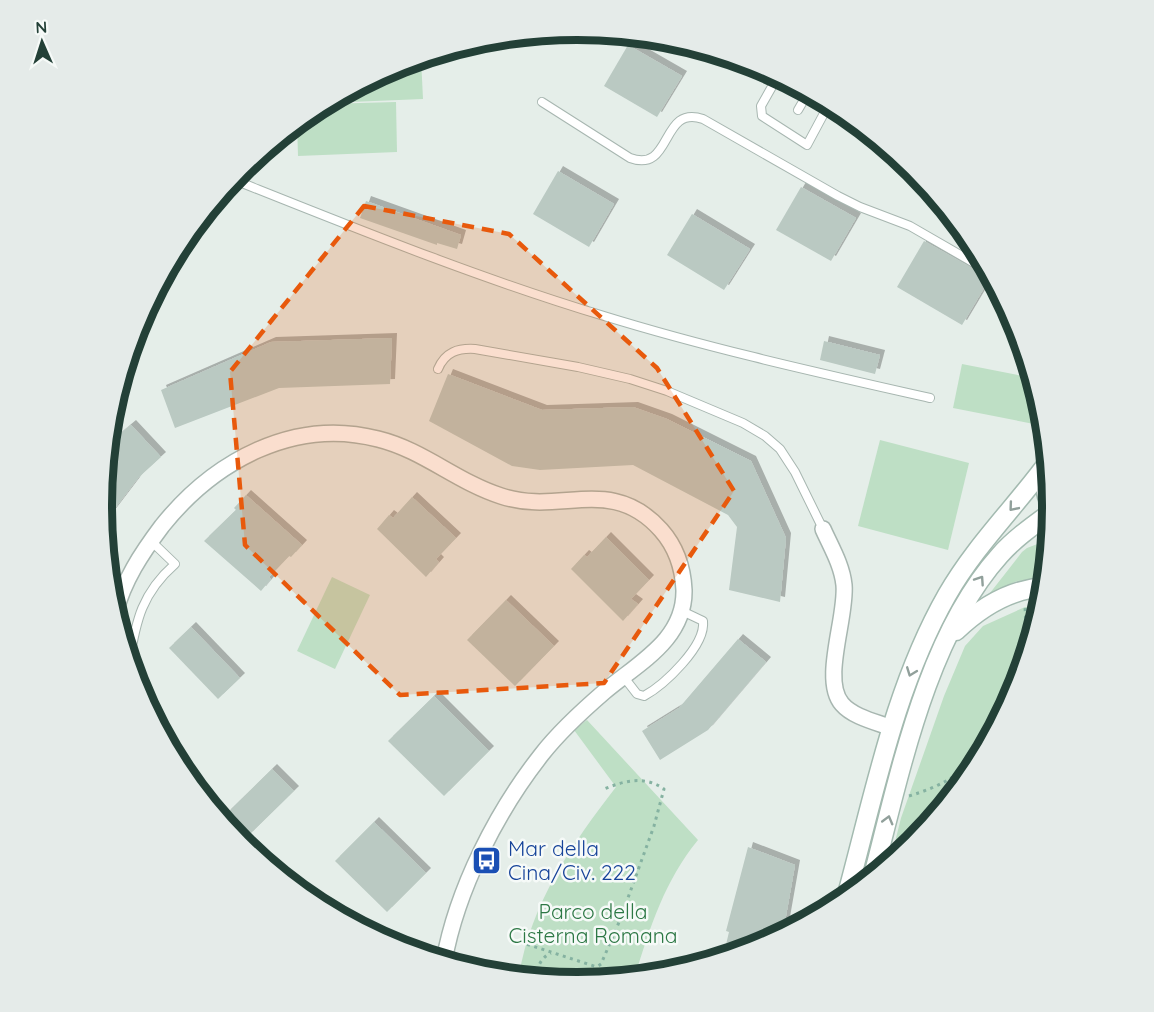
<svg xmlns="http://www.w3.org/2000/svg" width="1154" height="1012" font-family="Quicksand,sans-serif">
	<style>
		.green { fill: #bedfc5 }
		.building { fill: #bac9c2; filter: url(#shadow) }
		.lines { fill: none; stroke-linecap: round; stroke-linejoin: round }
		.lane-casing { stroke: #a7b6b0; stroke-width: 10 }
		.street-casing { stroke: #a7b6b0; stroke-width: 18 }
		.secondary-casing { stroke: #a3bab0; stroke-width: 21 }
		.path { stroke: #85b2a1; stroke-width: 3; stroke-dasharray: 3 4.5; stroke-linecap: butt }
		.lane { stroke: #fff; stroke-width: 8 }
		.street { stroke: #fff; stroke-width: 15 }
		.secondary { stroke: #fff; stroke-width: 18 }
		.oneway { stroke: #91a09b }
		.marked { fill: #e8590c; fill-opacity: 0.2; stroke: #e8590c; stroke-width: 4.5; stroke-dasharray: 12 8; stroke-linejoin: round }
		.labels { text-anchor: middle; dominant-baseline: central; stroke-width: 5; stroke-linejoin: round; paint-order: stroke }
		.transit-label { font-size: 21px; fill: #164399; stroke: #f6faf8; text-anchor: start }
		.park-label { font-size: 21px; fill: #2d7845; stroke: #f6faf8 }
		.rim { fill: none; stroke: #234037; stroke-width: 8 }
	</style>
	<defs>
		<filter id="shadow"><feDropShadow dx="5" dy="-5" stdDeviation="0" flood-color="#0004"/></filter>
	</defs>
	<rect width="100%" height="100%" fill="#e5eee9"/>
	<g class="green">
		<path d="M421,58l2,41 -97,4 69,-37z"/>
		<path d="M396,102l1,50 -99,4 -1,-33 16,-13 11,-6z"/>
		<path d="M962,364l71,14 9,30 -3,17 -86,-17z"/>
		<path d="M880,440l89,23 -21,87 -90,-24z"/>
		<path d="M1040,543l9,1 -3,34 -29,3 -27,12 32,-41 5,-4z"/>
		<path d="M332,577l38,18 -35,74 -38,-18z"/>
		<path d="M1025,607h16c-8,27 -13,57 -25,83 -30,65 -71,127 -126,172l11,-44 43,-122 21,-50 18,-20z"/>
		<path d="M587,720l111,120c-33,40 -48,87 -63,136l-58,6 -58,-6c12,-73 53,-132 97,-189l-42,-57z"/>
	</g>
	<g class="building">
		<path d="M628,45l54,31 -25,41 -53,-31z"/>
		<path d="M558,171l56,33 -25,43 -56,-33z"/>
		<path d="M801,187l55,31 -25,43 -55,-31z"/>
		<path d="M366,201l95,34 -4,14 -20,-6v2l-77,-27z"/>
		<path d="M692,214l58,35 -26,41 -57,-35z"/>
		<path d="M924,241l66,37 -28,47 -65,-38z"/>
		<path d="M392,338l-2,46 -111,4 -104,40 -14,-38 110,-48z"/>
		<path d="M824,341l56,14 -5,19 -55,-14z"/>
		<path d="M448,374l94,36 91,-3 34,12 84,42 35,77 -6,64 -51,-12 8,-63 -9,-12 -95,-50 -93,5 -28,-4 -83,-45z"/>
		<path d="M131,425l30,32 -23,21 -35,46 -2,-18 6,-61z"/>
		<path d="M246,495l56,50 -11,12 -2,-1 -20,21 2,2 -10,12 -57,-50 32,-31 -2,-2z"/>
		<path d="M412,497l44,41 -20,21 3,3 -13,15 -49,-48 12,-14 4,3z"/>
		<path d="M606,537l43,43 -18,19 7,5 -15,17 -52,-52 13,-14 3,2z"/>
		<path d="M506,600l48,46 -39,40 -48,-46z"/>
		<path d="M191,627l49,51 -22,21 -49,-51z"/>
		<path d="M738,639l28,23 -58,68 -48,30 -18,-29 37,-23z"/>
		<path d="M434,696l55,55 -45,45 -56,-55z"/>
		<path d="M272,769l22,22 -46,45 -22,-22z"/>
		<path d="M374,822l52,51 -39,39 -52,-51z"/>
		<path d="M748,847l47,18 -12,68 -24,13 -36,11 6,-25 -3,-1z"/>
	</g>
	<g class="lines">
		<defs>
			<g id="lane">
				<path d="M778,76l-17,30 1,10 45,29 22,-41"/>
				<path d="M542,102l88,56c43,16 30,-54 73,-39l135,77 22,11 50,19 78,45"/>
				<path d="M798,110l10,-17"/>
				<path d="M232,179c123,49 246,99 372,137 107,33 216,57 326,82"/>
				<path d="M438,369c7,-17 20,-21 37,-20l103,18 52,12 37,12 76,32 22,13 15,13 15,23 28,57"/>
				<path d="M129,663c7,-43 13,-70 46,-99l-24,-23"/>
				<path d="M623,676l14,18 7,2c20,-11 62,-50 59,-75l-21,-10"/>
			</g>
			<g id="street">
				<path d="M823,529c8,18 19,36 21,56 3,32 -23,95 -2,119 11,13 34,18 50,24"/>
				<path d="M115,613c9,-33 26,-59 47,-87 52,-65 132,-109 216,-87 45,11 79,43 123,57 60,20 110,-22 160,34 15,17 22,38 23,60 1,50 -46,73 -80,102 -22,19 -44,39 -62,62 -45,57 -85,135 -98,207"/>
			</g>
			<g id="secondary">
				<path d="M1048,464c-4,16 -5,30 5,44"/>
				<path d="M956,631c24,-23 54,-42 89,-44"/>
				<path d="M873,876c27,-103 54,-240 127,-321 15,-17 34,-30 53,-44"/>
				<path d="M846,898c28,-102 48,-210 101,-303 28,-49 69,-89 102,-134"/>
			</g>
		</defs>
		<use href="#lane" class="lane-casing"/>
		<use href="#street" class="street-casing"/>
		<use href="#secondary" class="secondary-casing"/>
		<g class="path">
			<path d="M1003,713l23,-83 -1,-24"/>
			<path d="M909,796c30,-9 50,-20 73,-42"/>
			<path d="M520,942l77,25"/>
			<path d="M535,978c2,-10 6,-21 16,-25"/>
			<path d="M597,980v-13l4,-3 19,-44 34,-94 10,-37c-20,-14 -40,-8 -60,0"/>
		</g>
		<use href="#lane" class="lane"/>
		<use href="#street" class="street"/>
		<use href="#secondary" class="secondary"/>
	</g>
	<defs><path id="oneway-chevron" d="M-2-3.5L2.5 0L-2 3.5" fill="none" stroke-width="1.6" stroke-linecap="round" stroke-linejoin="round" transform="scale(1.5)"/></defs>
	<g class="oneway">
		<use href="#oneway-chevron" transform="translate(1013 507) rotate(130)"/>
		<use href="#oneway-chevron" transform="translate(980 580) rotate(-56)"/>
		<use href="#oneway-chevron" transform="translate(911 672) rotate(111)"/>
		<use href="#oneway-chevron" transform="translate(888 820) rotate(-75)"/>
	</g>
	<path class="marked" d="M364,206l145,28 148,134 77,123 -130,192 -204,12 -155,-150 -15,-173z"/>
	<defs>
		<symbol id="bus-square" viewBox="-11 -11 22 22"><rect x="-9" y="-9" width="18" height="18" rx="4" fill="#1a4fb4" stroke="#f6faf8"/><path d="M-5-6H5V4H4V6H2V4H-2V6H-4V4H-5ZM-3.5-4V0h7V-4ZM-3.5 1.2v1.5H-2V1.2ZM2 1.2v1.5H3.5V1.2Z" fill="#fff"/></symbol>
	</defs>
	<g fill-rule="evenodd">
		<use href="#bus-square" x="470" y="844" width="33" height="33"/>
	</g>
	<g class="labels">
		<g class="transit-label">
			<text x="508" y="848">Mar della<tspan x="508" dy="24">Cina/Civ. 222</tspan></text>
		</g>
		<g class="park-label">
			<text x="593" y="911">Parco della<tspan x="593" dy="24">Cisterna Romana</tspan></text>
		</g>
	</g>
	<path d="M0 0H1154V1012H0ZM577 40H577A465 465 0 0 1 1042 505V507A465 465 0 0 1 577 972H577A465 465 0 0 1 112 507V505A465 465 0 0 1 577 40Z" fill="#e5ebe9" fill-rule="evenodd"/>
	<path class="rim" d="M577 40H577A465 465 0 0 1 1042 505V507A465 465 0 0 1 577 972H577A465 465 0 0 1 112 507V505A465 465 0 0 1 577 40Z"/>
	<g transform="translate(42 42) rotate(357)" stroke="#f6faf8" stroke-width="4.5" paint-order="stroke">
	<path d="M0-4.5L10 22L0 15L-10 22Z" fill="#234037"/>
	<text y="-9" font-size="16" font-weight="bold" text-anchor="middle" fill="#234037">N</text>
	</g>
</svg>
